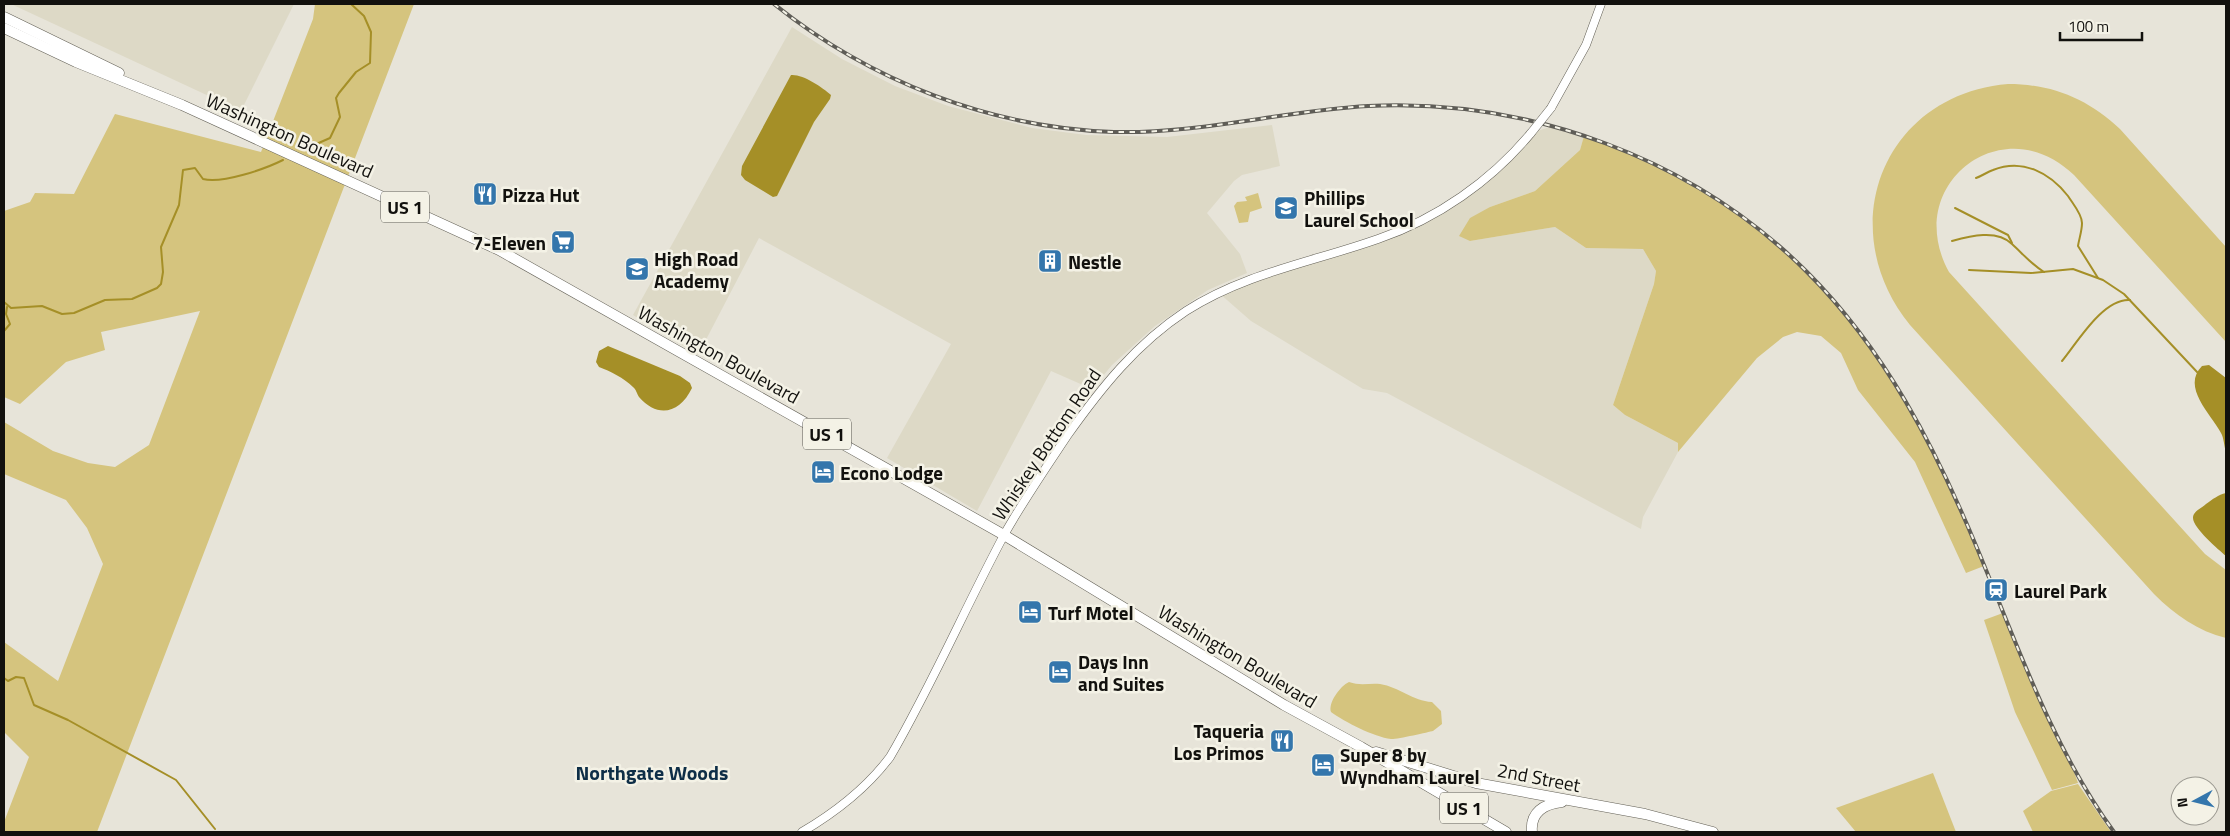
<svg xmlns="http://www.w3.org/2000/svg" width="2230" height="836" font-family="'Titillium Web',sans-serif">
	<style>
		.built { fill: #ddd9c6 }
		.green { fill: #d5c47e }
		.water { fill: #a58f27 }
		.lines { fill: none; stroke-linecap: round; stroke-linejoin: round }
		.stream { stroke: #a58f27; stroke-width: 2 }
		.tertiary-casing { stroke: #636056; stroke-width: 9 }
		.primary-casing { stroke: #636056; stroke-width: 11 }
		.tertiary { stroke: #fff; stroke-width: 8 }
		.primary { stroke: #fff; stroke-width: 10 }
		.rail-casing { stroke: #5f5d57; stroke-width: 4 }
		.rail { stroke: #f4f2e6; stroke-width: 2; stroke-dasharray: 5.5; stroke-linecap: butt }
		.tertiary-bridge-casing { stroke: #636056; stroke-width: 9; stroke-linecap: butt }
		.tertiary-bridge { stroke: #fff; stroke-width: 8 }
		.labels { text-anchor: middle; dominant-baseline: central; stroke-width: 5; stroke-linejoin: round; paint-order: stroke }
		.shield { fill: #f4f2e6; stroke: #56544f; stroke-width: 1 }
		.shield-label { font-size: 18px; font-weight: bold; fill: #12110e }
		.street-label { font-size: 19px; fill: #12110e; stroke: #f4f2e6 }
		.poi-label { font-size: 19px; font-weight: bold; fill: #12110e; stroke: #f4f2e6; text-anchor: start }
		.neighbourhood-label { font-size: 20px; font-weight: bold; fill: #0e2e47; stroke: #f4f2e6 }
	</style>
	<rect width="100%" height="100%" fill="#e7e4d9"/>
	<g class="built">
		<path d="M11,4h283l-53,107z"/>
		<path d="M792,27l50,32 53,27 53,20 84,22 54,7 81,2 105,-12 8,41 -38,9 -8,6 -27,32 33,41 7,19 -39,17 -53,36 -43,39 -20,24 -41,-18 -74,140 -90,-53 64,-114 -192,-106 -61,117 -65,-40z"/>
		<path d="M1553,126l31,10 -4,14 -45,41 -45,16 -20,34 85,-14 31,21 57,1 13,22 -2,13 -41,121 12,10 53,28v9l-35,65 -2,12 -254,-136 -24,-4 -112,-68 -32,-28 171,-58 67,-36 74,-66z"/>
	</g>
	<g class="green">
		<path d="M315,4h99l-317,828h-93v-10l25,-65 -25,-25v-90l54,39 45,-117 -16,-36 -21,-28 -62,-26v-52l49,29 35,12 27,4 34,-22 51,-134 -99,21 4,18 -39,12 -46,42 -16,-7v-186l26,-9 5,-9 39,1 41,-80 146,38 52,-133z"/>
		<path d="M2008,84c44,0 80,15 112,45l106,118v95l-152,-167c-71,-69 -173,10 -125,97l256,282 21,16v68c-28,-7 -51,-23 -72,-44l-244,-269c-78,-96 -28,-230 98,-241z"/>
		<path d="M1584,136c117,40 218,115 290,215 47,65 80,140 110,215l-18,7 -51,-111 -57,-72 -17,-37 -20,-17 -24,-4 -14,5 -26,21 -79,94v-9l-53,-28 -12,-10 41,-121 2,-13 -13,-22 -57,-1 -31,-21 -85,14 -11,-5 11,-18 20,-11 45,-16 45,-41z"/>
		<path d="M1258,193l4,15 -12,4 -2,10 -9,1 -5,-17 3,-4 10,-1 -2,-4z"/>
		<path d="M2003,613l25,61 40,81 10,28 -26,7 -37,-78 -31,-92z"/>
		<path d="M1349,682c11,4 20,1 31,2 19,3 33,17 52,18l9,9 1,13c-3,2 -6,5 -9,7 -4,1 -39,9 -42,8 -17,-2 -46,-17 -60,-27 -3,-9 9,-26 18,-30z"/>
		<path d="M1933,773l23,59h-100l-20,-24z"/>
		<path d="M2078,784l33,48h-78l-10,-21 28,-20z"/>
	</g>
	<g class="water">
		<path d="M791,75c12,-1 31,12 40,20l-1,4 -16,23 -37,74 -4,1 -28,-17 -4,-5 1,-9z"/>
		<path d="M608,346l72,30 10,7 2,5c-12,25 -34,31 -53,9 -2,-3 -3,-8 -6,-10 -9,-9 -23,-16 -34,-20l-3,-5 3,-11z"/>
		<path d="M2209,365l17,13v74c-2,-6 -2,-14 -5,-19 -10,-19 -40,-46 -19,-67z"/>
		<path d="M2226,493v63c-7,-6 -33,-28 -33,-38 0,-7 9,-10 13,-14 7,-5 12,-9 20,-11z"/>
	</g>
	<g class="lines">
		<g class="stream">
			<path d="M305,149l25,-11 10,-21 -4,-19 3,-5 17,-21 14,-9 1,-31 -7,-16 -13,-12"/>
			<path d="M1976,178c6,-2 11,-6 17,-8 30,-12 57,3 75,26 5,8 14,18 14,27 0,8 -3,16 -4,23l20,32"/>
			<path d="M1955,208l47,24 6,3 4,8"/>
			<path d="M1952,241c18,-5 45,-12 60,3 11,10 19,20 32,28"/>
			<path d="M1969,270l62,3 42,-4 30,11 21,14 74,79"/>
			<path d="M4,302l7,6 31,-2 20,8 12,-1 31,-13 27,-1 25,-11 4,-4 2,-12 -2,-25 18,-42 4,-35 12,-2 8,11c19,5 62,-10 80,-19"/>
			<path d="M4,331l6,-7 -4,-10 1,-7"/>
			<path d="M2062,361c15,-18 41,-63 68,-61"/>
			<path d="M4,672v4"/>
			<path d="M4,678l4,3 8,-4 8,1 10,27 34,15 108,60 39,49"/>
		</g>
		<defs>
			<g id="tertiary">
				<path d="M1551,108l35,-63 15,-41"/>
				<path d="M802,832c34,-20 64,-43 88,-75 42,-72 75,-149 114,-222 19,-34 41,-66 63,-99 34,-48 69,-92 119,-125 59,-38 127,-49 192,-72 59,-20 113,-58 153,-106"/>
			</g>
			<g id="primary">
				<path d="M4,17l115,56"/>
				<path d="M4,28l72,34 106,43 317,145 505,285 280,170 77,42 145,85"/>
				<path d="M1376,752l100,31 169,31 68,18"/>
				<path d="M1532,832c-2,-20 12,-28 30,-30"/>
			</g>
		</defs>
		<use href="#tertiary" class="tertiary-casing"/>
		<use href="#primary" class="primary-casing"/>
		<use href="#tertiary" class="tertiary"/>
		<use href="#primary" class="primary"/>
		<defs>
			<path id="rail" d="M774,4c96,77 217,124 340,128 86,2 168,-21 254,-26 161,-8 325,52 439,166 78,78 128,175 170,276 40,96 75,199 137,284"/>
		</defs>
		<use href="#rail" class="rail-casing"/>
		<use href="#rail" class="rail"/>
		<defs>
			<path id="tertiary-bridge" d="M1531,133l20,-25"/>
		</defs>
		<use href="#tertiary-bridge" class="tertiary-bridge-casing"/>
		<use href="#tertiary-bridge" class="tertiary-bridge"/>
	</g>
	<defs>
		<symbol id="restaurant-square" viewBox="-11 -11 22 22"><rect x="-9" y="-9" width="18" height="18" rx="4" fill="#3476ac" stroke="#f4f2e6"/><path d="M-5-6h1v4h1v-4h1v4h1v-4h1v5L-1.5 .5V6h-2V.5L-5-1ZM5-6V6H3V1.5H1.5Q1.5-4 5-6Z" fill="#fff"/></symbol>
		<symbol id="school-square" viewBox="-11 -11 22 22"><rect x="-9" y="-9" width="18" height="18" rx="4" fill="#3476ac" stroke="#f4f2e6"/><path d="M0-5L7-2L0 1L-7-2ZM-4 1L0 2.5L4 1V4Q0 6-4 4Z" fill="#fff"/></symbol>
		<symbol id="supermarket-square" viewBox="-11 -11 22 22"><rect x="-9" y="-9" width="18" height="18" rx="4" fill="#3476ac" stroke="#f4f2e6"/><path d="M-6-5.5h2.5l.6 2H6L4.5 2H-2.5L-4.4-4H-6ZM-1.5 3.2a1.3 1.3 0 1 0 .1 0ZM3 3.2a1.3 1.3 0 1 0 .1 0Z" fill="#fff"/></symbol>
		<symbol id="building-square" viewBox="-11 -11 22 22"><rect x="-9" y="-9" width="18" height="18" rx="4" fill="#3476ac" stroke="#f4f2e6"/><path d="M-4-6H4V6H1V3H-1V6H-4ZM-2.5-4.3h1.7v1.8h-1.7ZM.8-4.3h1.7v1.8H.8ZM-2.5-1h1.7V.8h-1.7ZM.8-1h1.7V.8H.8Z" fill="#fff"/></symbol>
		<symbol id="hotel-square" viewBox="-11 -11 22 22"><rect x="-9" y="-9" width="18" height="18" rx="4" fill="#3476ac" stroke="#f4f2e6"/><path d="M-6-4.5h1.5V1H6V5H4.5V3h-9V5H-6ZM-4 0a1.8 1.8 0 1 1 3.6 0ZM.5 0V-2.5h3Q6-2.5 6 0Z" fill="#fff"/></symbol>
		<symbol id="station-square" viewBox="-11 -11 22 22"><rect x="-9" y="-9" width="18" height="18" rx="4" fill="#3476ac" stroke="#f4f2e6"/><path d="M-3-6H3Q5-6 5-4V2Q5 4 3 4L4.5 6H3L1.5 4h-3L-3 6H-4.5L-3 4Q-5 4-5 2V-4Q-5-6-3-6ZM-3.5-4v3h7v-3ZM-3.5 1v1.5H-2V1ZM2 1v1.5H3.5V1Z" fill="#fff"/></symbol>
	</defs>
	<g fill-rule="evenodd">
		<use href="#restaurant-square" x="471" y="180" width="28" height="28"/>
		<use href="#school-square" x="1272" y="194" width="28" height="28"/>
		<use href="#supermarket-square" x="549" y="228" width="28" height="28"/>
		<use href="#building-square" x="1036" y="247" width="28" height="28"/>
		<use href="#school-square" x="623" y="255" width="28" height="28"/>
		<use href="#hotel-square" x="809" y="458" width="28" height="28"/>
		<use href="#station-square" x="1982" y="576" width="28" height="28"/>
		<use href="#hotel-square" x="1016" y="598" width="28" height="28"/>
		<use href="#hotel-square" x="1046" y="658" width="28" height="28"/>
		<use href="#restaurant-square" x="1268" y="727" width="28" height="28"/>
		<use href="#hotel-square" x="1309" y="751" width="28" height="28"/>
	</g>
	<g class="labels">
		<g class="shield">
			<rect x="381" y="191.5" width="48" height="31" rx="4"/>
			<rect x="803" y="418.5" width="48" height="31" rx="4"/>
			<rect x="1440" y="792.5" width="48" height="31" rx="4"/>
		</g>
		<g class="shield-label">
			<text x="405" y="207">US 1</text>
			<text x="827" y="434">US 1</text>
			<text x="1464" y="808">US 1</text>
		</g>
		<g class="street-label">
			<text transform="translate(290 135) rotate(24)">Washington Boulevard</text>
			<text transform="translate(719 354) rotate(29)">Washington Boulevard</text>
			<text transform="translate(1046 444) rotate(-56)">Whiskey Bottom Road</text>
			<text transform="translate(1238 656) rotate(31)">Washington Boulevard</text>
			<text transform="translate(1539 777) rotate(11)">2nd Street</text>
		</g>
		<g class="poi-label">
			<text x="502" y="194">Pizza Hut</text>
			<text x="1304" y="197">Phillips<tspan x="1304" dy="22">Laurel School</tspan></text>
			<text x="546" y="242" text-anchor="end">7-Eleven</text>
			<text x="654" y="258">High Road<tspan x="654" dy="22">Academy</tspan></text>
			<text x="1068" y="261">Nestle</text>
			<text x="840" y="472">Econo Lodge</text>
			<text x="2014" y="590">Laurel Park</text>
			<text x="1048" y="612">Turf Motel</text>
			<text x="1078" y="661">Days Inn<tspan x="1078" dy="22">and Suites</tspan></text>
			<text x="1264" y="730" text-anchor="end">Taqueria<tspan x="1264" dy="22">Los Primos</tspan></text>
			<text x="1340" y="754">Super 8 by<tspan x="1340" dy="22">Wyndham Laurel</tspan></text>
		</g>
		<g class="neighbourhood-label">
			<text x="652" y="772">Northgate Woods</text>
		</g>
	</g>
	<rect width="2230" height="836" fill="none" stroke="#12110e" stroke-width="10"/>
	<g transform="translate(2195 801) rotate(263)"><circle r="24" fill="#f4f2e6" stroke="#9a9890"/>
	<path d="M0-4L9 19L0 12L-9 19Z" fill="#3476ac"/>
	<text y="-8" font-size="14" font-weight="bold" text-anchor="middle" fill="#12110e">N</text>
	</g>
	<path d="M2060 32v8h82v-8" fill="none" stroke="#12110e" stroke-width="2.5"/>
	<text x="2068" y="32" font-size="15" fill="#12110e" stroke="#f4f2e6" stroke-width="4" paint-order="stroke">100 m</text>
</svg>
